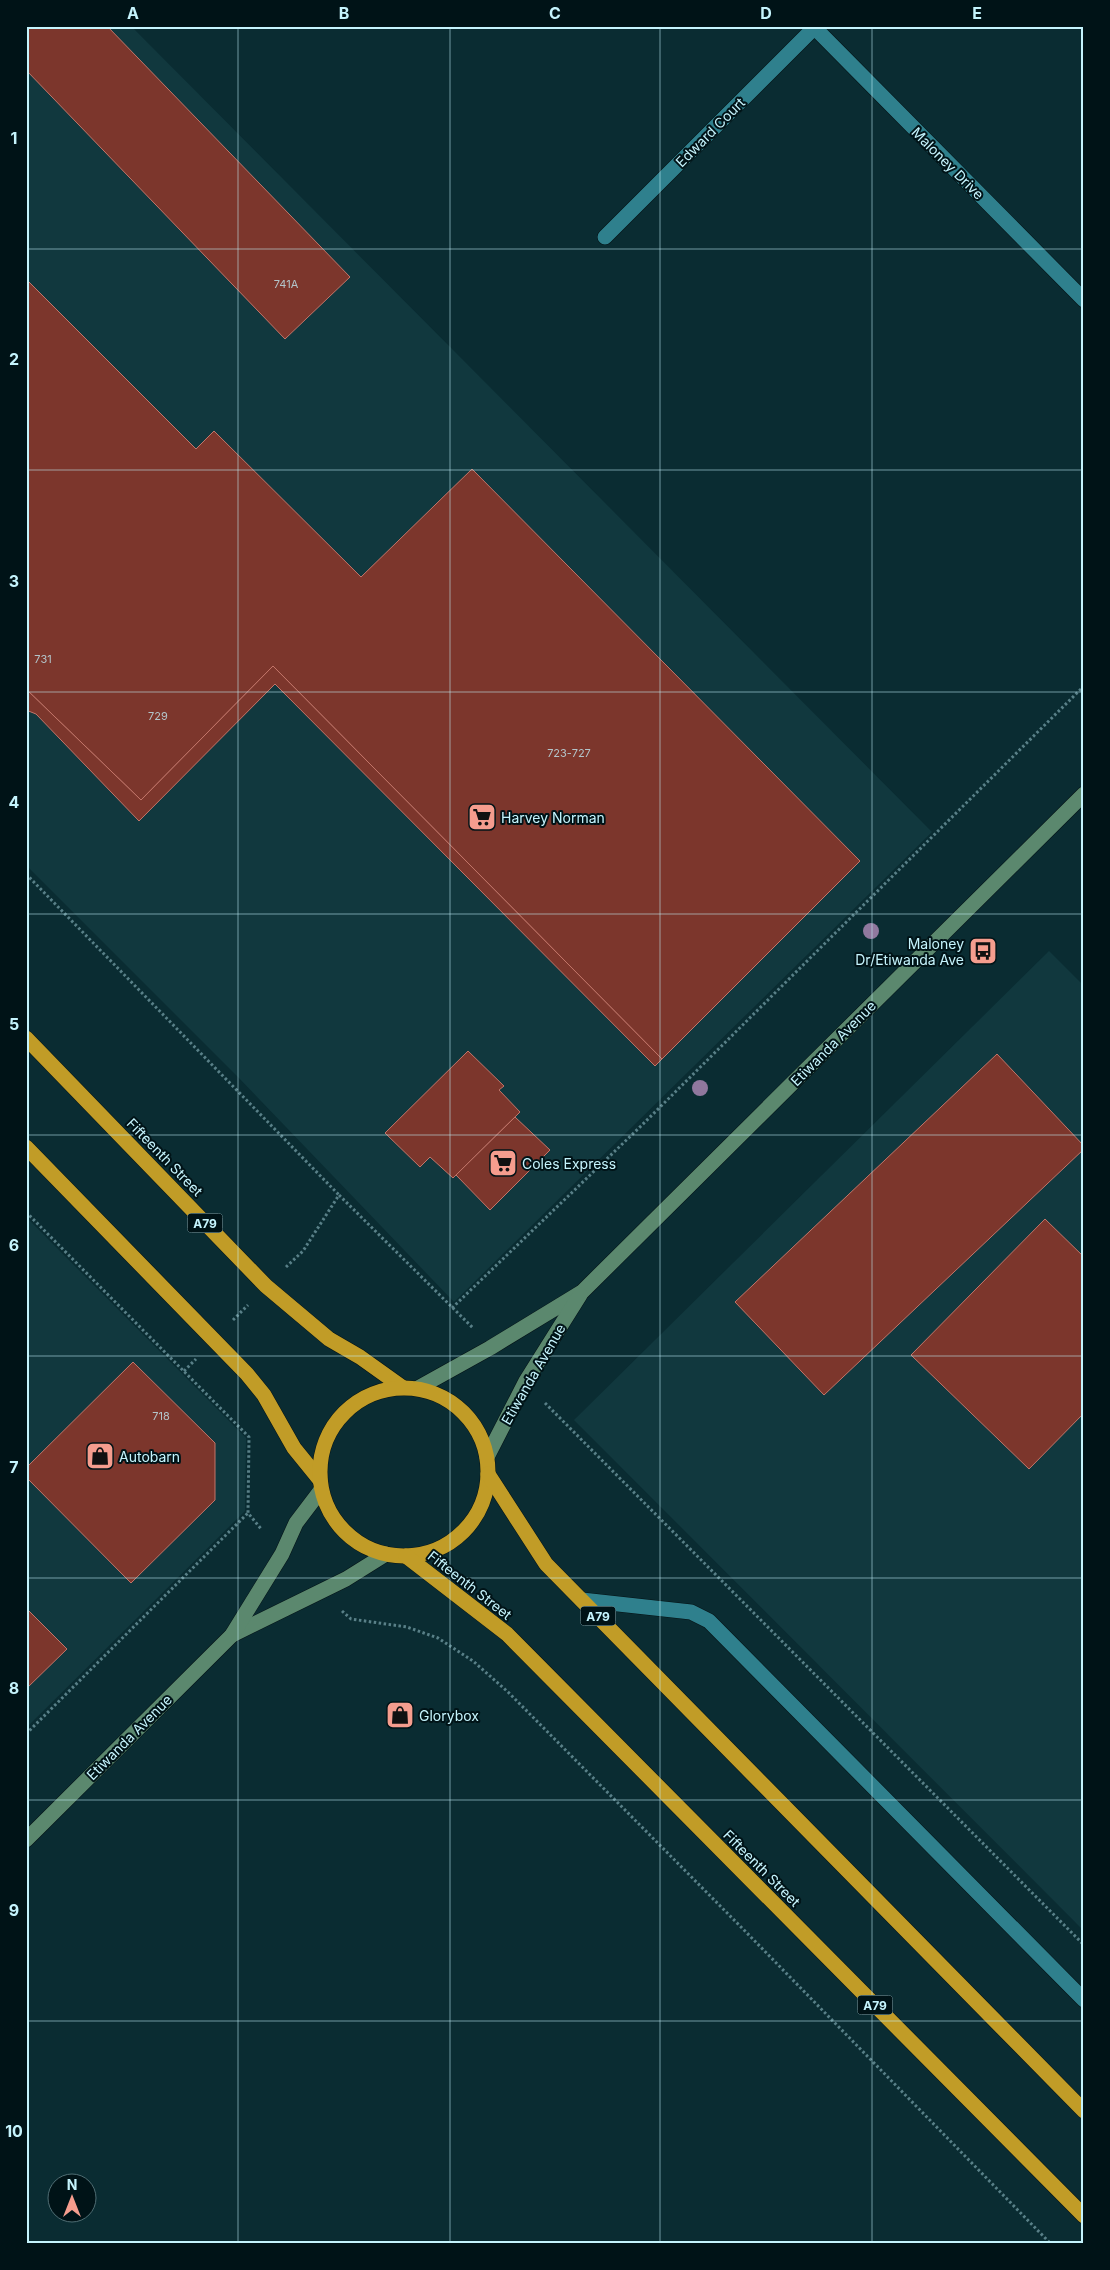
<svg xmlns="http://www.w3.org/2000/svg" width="1110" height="2270" font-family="Inter,sans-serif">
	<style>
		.built { fill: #11383e }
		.building { fill: #7c362c; stroke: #c27569 }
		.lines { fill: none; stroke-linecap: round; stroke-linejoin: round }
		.street-casing { stroke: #051215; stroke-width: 16 }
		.secondary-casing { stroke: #051215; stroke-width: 16 }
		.highway-casing { stroke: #051215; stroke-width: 16 }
		.path { stroke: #598088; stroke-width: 3; stroke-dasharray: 2.5 2.5; stroke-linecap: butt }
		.street { stroke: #2f808d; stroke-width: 15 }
		.secondary { stroke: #5b886e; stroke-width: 15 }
		.highway { stroke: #c19c27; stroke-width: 15 }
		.tree { fill: #90789e }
		.grid { fill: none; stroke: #c5f4fd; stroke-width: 1; stroke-opacity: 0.55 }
		.labels { text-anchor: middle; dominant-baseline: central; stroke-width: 4; stroke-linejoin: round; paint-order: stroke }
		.number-label { font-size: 11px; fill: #b3c4c9 }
		.shield { fill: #001317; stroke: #8ab0b8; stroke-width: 1 }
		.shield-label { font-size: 12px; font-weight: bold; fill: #c5f4fd }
		.street-label { font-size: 14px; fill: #c5f4fd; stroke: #001317 }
		.poi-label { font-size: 14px; fill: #c5f4fd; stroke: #001317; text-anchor: start }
		.neatline { fill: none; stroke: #c5f4fd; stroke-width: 2 }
		.grid-label { font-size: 16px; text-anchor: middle; font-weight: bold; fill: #c5f4fd }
	</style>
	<rect width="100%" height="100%" fill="#0a2c32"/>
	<g class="built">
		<path d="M26,26h105l801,806 -478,470 -218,-227 -210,-210z"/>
		<path d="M1049,951l35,35v945l-510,-511z"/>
		<path d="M26,1217l220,221 -1,73 -219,217z"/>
	</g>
	<g class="building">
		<path d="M26,26h81l243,251 -65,62 -259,-269z"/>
		<path d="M26,279l170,170 18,-18 147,146 111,-108 388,392 -198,198 -389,-393 -132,134 -115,-111z"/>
		<path d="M273,666l389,393 -7,7 -380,-382 -136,137 -103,-107 -10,-4v-21l115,111z"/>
		<path d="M468,1051l36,35 -5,4 21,22 -67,66 -23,-21 -10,10 -35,-34z"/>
		<path d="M997,1054l87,92v3l-260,246 -89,-93z"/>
		<path d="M515,1117l35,33 -60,60 -34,-35z"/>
		<path d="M1045,1219l39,38v156l-55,56 -118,-114z"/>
		<path d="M133,1362l82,81v57l-84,83 -105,-106v-9z"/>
		<path d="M26,1608l41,41 -41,40z"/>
	</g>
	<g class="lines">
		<defs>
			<g id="street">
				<path d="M813,26l271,274"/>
				<path d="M605,237l209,-209"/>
				<path d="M582,1600l109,12 18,9 375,379"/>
			</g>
			<g id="secondary">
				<path d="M418,1388l72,-40 92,-56 502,-498"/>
				<path d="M487,1457l39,-76 54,-86"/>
				<path d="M232,1635l114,-56 40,-25"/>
				<path d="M26,1840l206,-205 50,-81 14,-31 25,-33"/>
			</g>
			<g id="highway">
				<path d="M26,1038l240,248 63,53 31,18 42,30"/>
				<path d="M26,1147l221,227 17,21 30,53 26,32"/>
				<circle cx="404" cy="1472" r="84"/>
				<path d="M488,1474l58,90 538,547"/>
				<path d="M406,1556l101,78 577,582"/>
			</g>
		</defs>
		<use href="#street" class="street-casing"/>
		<use href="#secondary" class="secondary-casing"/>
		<use href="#highway" class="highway-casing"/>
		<g class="path">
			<path d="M26,874l313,321"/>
			<path d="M26,1212l223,225 -1,76 14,17"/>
			<path d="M286,1267l17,-16 36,-56 134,133"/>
			<path d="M452,1308l189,-182 443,-440"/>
			<path d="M233,1320l15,-15"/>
			<path d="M184,1371l12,-12"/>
			<path d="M545,1403l539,542"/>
			<path d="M342,1611l9,8 56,8 31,11 35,23 35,31 236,238 307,314"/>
			<path d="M26,1734l222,-221"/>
		</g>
		<use href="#street" class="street"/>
		<use href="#secondary" class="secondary"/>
		<use href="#highway" class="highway"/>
	</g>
	<g class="tree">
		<circle cx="871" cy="931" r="8"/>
		<circle cx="700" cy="1088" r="8"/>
	</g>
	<path class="grid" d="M238,26v2218M450,26v2218M660,26v2218M872,26v2218M26,249h1058M26,470h1058M26,692h1058M26,914h1058M26,1135h1058M26,1356h1058M26,1578h1058M26,1800h1058M26,2021h1058"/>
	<defs>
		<symbol id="supermarket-square" viewBox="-11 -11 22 22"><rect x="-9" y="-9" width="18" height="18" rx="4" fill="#f59d8e" stroke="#001317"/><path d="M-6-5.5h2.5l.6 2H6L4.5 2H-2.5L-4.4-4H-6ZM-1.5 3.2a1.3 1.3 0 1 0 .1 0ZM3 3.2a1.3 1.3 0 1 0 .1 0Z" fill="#111"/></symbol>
		<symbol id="bus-square" viewBox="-11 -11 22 22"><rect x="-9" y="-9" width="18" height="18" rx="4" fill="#f59d8e" stroke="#001317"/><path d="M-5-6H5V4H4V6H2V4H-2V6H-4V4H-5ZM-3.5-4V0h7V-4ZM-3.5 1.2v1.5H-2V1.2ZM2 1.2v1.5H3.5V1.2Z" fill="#111"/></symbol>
		<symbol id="shop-square" viewBox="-11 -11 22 22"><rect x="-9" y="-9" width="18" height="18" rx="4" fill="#f59d8e" stroke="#001317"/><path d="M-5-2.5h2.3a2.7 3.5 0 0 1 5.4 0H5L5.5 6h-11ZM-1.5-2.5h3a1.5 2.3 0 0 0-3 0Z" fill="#111"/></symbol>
	</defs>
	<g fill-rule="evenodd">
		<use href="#supermarket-square" x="466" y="801" width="32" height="32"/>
		<use href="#bus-square" x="967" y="935" width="32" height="32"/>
		<use href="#supermarket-square" x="487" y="1147" width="32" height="32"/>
		<use href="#shop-square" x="84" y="1440" width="32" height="32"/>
		<use href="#shop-square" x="384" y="1699" width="32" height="32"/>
	</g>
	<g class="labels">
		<g class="number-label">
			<text x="286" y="284">741A</text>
			<text x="43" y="659">731</text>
			<text x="158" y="716">729</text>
			<text x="569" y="753">723-727</text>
			<text x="161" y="1416">718</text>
		</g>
		<g class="shield">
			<rect x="187.5" y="1213.5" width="35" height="19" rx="4"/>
			<rect x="580.5" y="1606.5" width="35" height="19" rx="4"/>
			<rect x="857.5" y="1995.5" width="35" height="19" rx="4"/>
		</g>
		<g class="shield-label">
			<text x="205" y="1223">A79</text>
			<text x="598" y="1616">A79</text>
			<text x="875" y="2005">A79</text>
		</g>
		<g class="street-label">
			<text transform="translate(710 132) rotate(-45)">Edward Court</text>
			<text transform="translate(948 163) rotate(45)">Maloney Drive</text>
			<text transform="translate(833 1043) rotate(-45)">Etiwanda Avenue</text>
			<text transform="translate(165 1157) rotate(46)">Fifteenth Street</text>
			<text transform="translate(533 1374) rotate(-60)">Etiwanda Avenue</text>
			<text transform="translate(470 1585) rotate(38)">Fifteenth Street</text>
			<text transform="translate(129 1737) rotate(-45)">Etiwanda Avenue</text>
			<text transform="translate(762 1868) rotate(45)">Fifteenth Street</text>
		</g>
		<g class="poi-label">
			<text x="501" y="817">Harvey Norman</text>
			<text x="964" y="943" text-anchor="end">Maloney<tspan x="964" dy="16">Dr/Etiwanda Ave</tspan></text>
			<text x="522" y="1163">Coles Express</text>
			<text x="119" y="1456">Autobarn</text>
			<text x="419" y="1715">Glorybox</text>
		</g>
	</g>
	<rect width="1110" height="2270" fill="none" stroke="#001317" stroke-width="55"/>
	<g transform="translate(72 2198)"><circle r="24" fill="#001317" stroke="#4f6d73"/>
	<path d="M0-4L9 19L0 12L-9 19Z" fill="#f59d8e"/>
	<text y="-8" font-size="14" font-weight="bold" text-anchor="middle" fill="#c5f4fd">N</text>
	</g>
	<rect x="28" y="28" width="1054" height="2214" class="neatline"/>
	<g class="grid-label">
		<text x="133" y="19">A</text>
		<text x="344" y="19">B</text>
		<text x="555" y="19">C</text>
		<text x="766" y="19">D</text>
		<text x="977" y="19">E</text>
		<text x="14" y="144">1</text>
		<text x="14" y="365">2</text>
		<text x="14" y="587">3</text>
		<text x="14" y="808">4</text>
		<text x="14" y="1030">5</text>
		<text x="14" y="1251">6</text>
		<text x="14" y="1473">7</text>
		<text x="14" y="1694">8</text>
		<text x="14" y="1916">9</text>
		<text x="14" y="2137">10</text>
	</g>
</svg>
